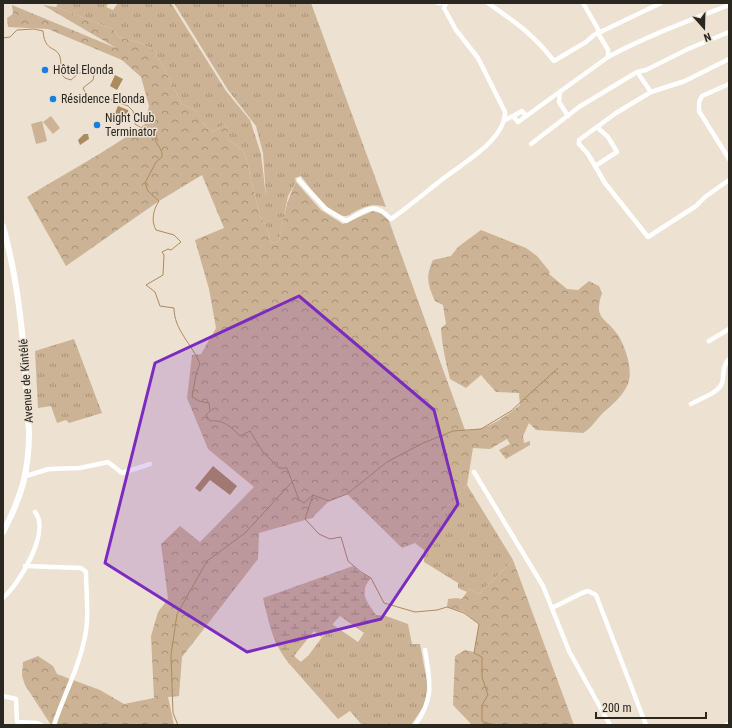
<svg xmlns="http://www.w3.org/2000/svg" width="732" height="728" font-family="'Roboto Condensed',sans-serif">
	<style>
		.grass { fill: url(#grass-tufts) }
		.forest { fill: url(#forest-crowns) }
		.wetland { fill: url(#wetland-marsh) }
		.pitch { fill: #ccb395 }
		.water { fill: #ac8b5f }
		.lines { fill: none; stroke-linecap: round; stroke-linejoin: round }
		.stream { stroke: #ac8b5f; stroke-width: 1 }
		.minor { stroke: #fff; stroke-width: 4.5 }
		.major { stroke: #fff; stroke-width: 6 }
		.marked { fill: #7b2cbf; fill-opacity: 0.2; stroke: #7b2cbf; stroke-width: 3; stroke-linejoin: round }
		.poi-dot { fill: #137fe7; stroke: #ede1d2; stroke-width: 1.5 }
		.labels { text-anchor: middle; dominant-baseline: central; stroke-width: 3; stroke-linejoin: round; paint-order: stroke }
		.poi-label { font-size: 12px; fill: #2a2620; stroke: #ede1d2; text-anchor: start }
		.street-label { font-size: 12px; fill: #2a2620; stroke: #ede1d2 }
	</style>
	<defs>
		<pattern id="grass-tufts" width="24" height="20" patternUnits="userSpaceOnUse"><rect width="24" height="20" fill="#ccb395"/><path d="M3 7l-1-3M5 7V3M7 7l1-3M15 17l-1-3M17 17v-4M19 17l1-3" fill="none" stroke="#a69179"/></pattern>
		<pattern id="forest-crowns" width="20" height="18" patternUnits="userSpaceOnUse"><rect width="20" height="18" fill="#ccb395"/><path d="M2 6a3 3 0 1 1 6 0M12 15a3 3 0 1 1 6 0" fill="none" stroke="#a69179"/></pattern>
		<pattern id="wetland-marsh" width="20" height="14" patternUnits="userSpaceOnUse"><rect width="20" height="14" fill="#ccb395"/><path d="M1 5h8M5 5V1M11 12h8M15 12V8" fill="none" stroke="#a69179"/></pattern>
	</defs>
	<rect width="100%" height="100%" fill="#ede1d2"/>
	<g class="grass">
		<path d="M58,3h51l-3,4 7,3 5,-7h53l55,88 24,29 11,34 5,43 -3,-44 -7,-27 -28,-36 -54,-87h137l75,204c-13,-4 -20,-1 -32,5 -2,1 -6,4 -8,4 -16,2 -37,-30 -45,-40l-6,2 1,4 -8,14 -9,45 -8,2 -4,-15 -7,-12 -10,-40 -2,-13 -5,-12 -15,-12v-8l-3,-7 -12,8 -11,-10 -5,-10 -15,-8 -27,-53 -14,-8 -22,-6 -6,-8 -57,-22z"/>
		<path d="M74,339l28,74 -33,10 -3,-3 -9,3 -6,-17 -13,2 -3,-57z"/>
		<path d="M467,485l46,75 -34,34 -10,-5 -2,3 -9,-4v-5l-34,-21v-12l-9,-7z"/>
		<path d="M376,615l10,1 22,8 4,20h8l8,43 -4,19 -13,19h-49l-12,-14 -12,8 -45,-51 15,-12 24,-32 26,18z"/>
	</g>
	<g class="forest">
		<path d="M12,5l104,43 -73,-43 13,2 57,22 6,8 22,6 14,8 27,53 15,8 3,-1 4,7 -2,4 11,10 12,-8 3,7v8l15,12 5,12 2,13 10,40 7,12 4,15 8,-2c4,-21 7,-40 17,-59l25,28 22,14 30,-13 9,3 7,7 76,209c20,2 40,-13 55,-25l-1,-12 -23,-1 -15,-17 -15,13 -16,-9c-4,-17 -8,-33 -9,-51l5,-4 -3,-19 -8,-4c-7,-16 -10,-24 -2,-41l18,-4 7,-9 23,-17 45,18 11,8 13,16 -1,2 18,15 11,1 11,-9 10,5 3,7c-9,27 4,24 16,42 8,13 17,39 8,53 -5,9 -14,17 -21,23 -8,7 -13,17 -22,22l-47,-3 -7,-7 -6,13 1,7 6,-2v4l-24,14 -7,-9 11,-6 -3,-5 -17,10 -17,-1 -6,37 -52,58 -13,5 -55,-54 -18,7 -17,17 -53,15 -1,26 -76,98 -3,39 -11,1 6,28h-123l-26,-40 -3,-9 1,-14 15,-6 15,10 4,8 43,16 24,14 30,-6 -3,-62 7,-24 10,-13 -7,-55 19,-18 20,16 54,-55 -46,-38 -21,-51 5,-43 9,-1 15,-26 -7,-39 -14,-49 29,-12 -22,-53 -43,26 -93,65 -39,-69c39,-24 80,-46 118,-73l4,-18 -8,-29 -19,-17 -74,-31 -40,-2 -1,-9 6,-4z"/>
		<path d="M513,560l61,165h-102l-19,-20 2,-49 10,-6 9,2 5,-28 -15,-12 -17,-5 1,-8 8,-1 6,1 7,-10 10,5z"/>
	</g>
	<path class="wetland" d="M353,566l8,7 10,5c-13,15 -4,23 5,37l-12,18 -24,-17 -19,21 -7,-6 -20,25 7,6 -8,6c-20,-22 -23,-41 -30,-70z"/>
	<g class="pitch">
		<path d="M51,116l9,12 -7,6 -10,-12z"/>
		<path d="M42,121l5,20 -11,3 -5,-20z"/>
	</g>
	<g class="water">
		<path d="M115,75l8,4 -6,11 -7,-4z"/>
		<path d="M118,106l10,4 1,13 -12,-6 -2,-4z"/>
		<path d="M84,134h4l1,5 -9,6 -2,-5z"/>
		<path d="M213,466l24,20 -7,9 -20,-15 -10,12 -5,-4z"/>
	</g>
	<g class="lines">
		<g class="stream">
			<path d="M3,38l7,-1 7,-7 17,-1 9,2c2,28 22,8 17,42l5,5 6,2c8,-7 14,-13 23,-5l-1,5 -10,8 4,8 5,4 9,-4 27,10 5,5 2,13 13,8 9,3 -2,5 7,12v5l-6,5 -11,21 3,8 11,10c-6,9 -8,20 -3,29l18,5 7,7 -10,8 -3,-1 -6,3 2,3 -1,20 -17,10 9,7 5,14 14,2c0,22 18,36 26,56l-4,10 -4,23 7,4 10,2 1,8 -4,4 4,6c13,-2 21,6 30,15l10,-5 13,21 16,16h8l12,32 5,3 9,-8 -8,24 14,15 11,5 11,-2 7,24 13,11 10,6 13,25 31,9 22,-2 10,-3 17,6 15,11 -5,29 8,4v20l6,18 -6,10v16l8,3 11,1"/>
			<path d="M313,495l16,6 18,-7 40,-32 34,-18 32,-13 28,-2 30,-18 47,-43"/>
			<path d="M178,725l-5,-12 -2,-58 6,-41 30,-53 38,-28 47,-51"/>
		</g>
		<g class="minor">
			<path d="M438,3h8"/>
			<path d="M488,3c27,19 45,31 66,58l32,-19 8,-7 67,-32"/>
			<path d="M583,3l15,26v4l10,17v7"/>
			<path d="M729,59l-44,22 -34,11 -35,21 -37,27v4l9,10 17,29 43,54 48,-31 9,-9 24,-17"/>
			<path d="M637,72l14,20"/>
			<path d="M729,84l-27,12 -3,6v9l30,48"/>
			<path d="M560,92l-1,10 9,14"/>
			<path d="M513,116l9,-5 4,5"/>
			<path d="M505,120l8,-4 5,6 90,-65c39,-21 80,-36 121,-52"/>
			<path d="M531,144l48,-37 58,-35 9,-2 42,-21 41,-17"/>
			<path d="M595,166l22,-14 -9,-15 -11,-10"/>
			<path d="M299,180l27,29 20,12c20,-10 27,-21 45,-2 17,-12 33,-25 49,-38 20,-16 65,-40 65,-69l-27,-54 -22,-28 -12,-22 2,-5"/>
			<path d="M709,341l20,-12"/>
			<path d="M691,404c8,-5 28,-11 31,-21 3,-10 -1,-14 7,-24"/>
			<path d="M474,472l69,114 26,65 41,74"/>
			<path d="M26,476l23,-7 31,-1 28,-6 14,11 28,-9"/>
			<path d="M25,566l56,2 5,4c0,20 3,40 0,59 -5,33 -22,63 -32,94"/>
			<path d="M3,598c16,-14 48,-66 32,-86"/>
			<path d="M552,608l30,-15 6,-2 8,4 50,130"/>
			<path d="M3,696l13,3 1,23 20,1 4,2"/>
			<path d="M415,725c20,-27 15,-44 10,-75"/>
			<path d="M726,725l3,-1"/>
		</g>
		<path class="major" d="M3,226c19,68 22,137 26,207 0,39 -8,65 -26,99"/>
	</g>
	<path class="marked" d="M299,296l135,114 24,94 -77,115 -134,33 -142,-89 50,-200z"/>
	<g class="poi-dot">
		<circle cx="45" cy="70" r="4"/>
		<circle cx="53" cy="99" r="4"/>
		<circle cx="97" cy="125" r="4"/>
	</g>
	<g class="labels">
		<g class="poi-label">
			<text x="53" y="70">Hôtel Elonda</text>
			<text x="61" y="99">Résidence Elonda</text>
			<text x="105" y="118">Night Club<tspan x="105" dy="14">Terminator</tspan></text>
		</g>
		<g class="street-label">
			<text transform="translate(26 381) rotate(-94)">Avenue de Kintélé</text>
		</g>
	</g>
	<rect width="732" height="728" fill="none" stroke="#2a2620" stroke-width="8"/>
	<g transform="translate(704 28) rotate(160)" stroke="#ede1d2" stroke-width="3" paint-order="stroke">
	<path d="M0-3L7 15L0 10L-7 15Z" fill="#2a2620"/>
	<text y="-6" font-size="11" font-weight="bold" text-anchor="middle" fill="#2a2620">N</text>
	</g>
	<path d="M596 712v6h110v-6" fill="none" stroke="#2a2620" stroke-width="2"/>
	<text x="602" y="712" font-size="12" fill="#2a2620" stroke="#ede1d2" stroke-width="3" paint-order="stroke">200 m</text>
</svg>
